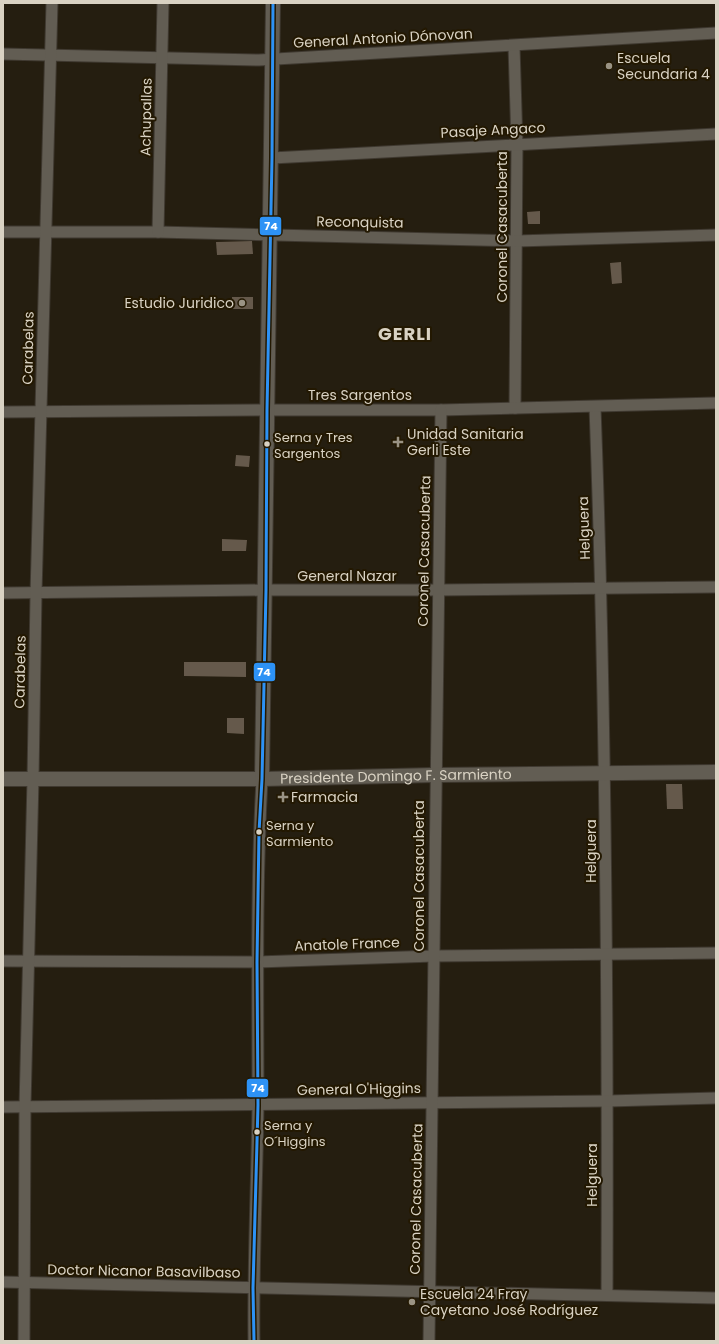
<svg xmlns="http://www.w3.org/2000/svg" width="719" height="1344" font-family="Poppins,sans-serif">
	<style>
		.building { fill: #65594b }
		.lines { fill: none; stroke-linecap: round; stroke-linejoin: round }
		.minor-casing { stroke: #3f3930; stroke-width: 13 }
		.tertiary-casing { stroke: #3f3930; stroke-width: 16 }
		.minor { stroke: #625d53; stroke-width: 11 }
		.tertiary { stroke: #625d53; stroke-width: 14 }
		.bus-1-casing { stroke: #231801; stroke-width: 6 }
		.bus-1 { stroke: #2d92f5; stroke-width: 3 }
		.poi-dot { fill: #9a9384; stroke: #231801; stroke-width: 1.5 }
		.bus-dot { fill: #d9d2c3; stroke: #231801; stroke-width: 1.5 }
		.labels { text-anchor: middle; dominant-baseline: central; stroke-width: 4; stroke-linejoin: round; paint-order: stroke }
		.bus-label { font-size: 13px; fill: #d9d2c3; stroke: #231801; text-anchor: start }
		.street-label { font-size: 14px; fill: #d9d2c3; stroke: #231801 }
		.poi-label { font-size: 14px; fill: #d9d2c3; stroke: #231801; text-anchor: start }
		.district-label { font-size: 18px; font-weight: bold; letter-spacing: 1px; fill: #d9d2c3; stroke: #231801 }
		.line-badge { stroke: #231801; stroke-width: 1.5 }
		.badge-label { font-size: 11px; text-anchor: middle; font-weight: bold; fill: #fff }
	</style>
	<rect width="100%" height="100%" fill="#251e10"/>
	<g class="building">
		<path d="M540,211v13h-12l-1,-12z"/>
		<path d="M252,241l1,13 -36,1 -1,-13z"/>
		<path d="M621,262l1,21 -10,1 -2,-21z"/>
		<rect x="232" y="297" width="21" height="12"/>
		<path d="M236,455l14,1 -1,11 -14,-1z"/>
		<path d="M222,539l25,1 -1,11h-24z"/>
		<path d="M184,662h62v15l-62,-1z"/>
		<path d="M227,718h17v16l-17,-1z"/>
		<path d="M666,784h16l1,25h-16z"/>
	</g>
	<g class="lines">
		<defs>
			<g id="minor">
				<path d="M514,46l3,98 -2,264"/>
				<path d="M3,54l256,6 457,-27"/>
				<path d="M272,158l444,-24"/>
				<path d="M3,232h155l359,9 199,-6"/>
				<path d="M158,232l5,-229"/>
				<path d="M595,407c11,296 13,592 12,888"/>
				<path d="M3,412l264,-2h174l275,-7"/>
				<path d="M3,593l263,-3h172l278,-3"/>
				<path d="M3,961l254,1 177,-6 282,-3"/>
				<path d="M3,1107l605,-6 108,-3"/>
				<path d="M3,1282l713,16"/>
				<path d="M24,1341l1,-234 8,-328 3,-185 16,-591"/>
				<path d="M254,1341c-1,-79 3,-157 4,-235 0,-109 -2,-218 4,-327"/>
				<path d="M429,1341l12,-931"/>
			</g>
			<g id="tertiary">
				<path id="s1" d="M3,779h259l173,-4 281,-3"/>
				<path d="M262,779c6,-258 7,-517 11,-776"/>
			</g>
		</defs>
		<use href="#minor" class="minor-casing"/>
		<use href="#tertiary" class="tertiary-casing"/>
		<use href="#minor" class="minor"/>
		<use href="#tertiary" class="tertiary"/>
		<defs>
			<path id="bus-1" d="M254,1341l-1,-53 5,-183 -1,-143 2,-130 3,-53 4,-189 1,-180 5,-252 1,-155"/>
		</defs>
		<use href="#bus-1" class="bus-1-casing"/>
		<use href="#bus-1" class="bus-1"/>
	</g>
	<g class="poi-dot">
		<circle cx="609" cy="66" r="4"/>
		<circle cx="242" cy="303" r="4"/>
		<path d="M396 436h4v4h4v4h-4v4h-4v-4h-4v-4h4z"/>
		<path d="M281 791h4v4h4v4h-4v4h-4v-4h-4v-4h4z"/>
		<circle cx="412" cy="1302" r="4"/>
	</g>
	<g class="bus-dot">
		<circle cx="267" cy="444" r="3.5"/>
		<circle cx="259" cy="832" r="3.5"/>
		<circle cx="257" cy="1132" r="3.5"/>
	</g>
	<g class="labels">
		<g class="bus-label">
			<text x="274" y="437">Serna y Tres<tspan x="274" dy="16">Sargentos</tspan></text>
			<text x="266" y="825">Serna y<tspan x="266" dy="16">Sarmiento</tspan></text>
			<text x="264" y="1125">Serna y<tspan x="264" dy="16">O´Higgins</tspan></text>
		</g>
		<g class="street-label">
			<text transform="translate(383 38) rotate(-3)">General Antonio Dónovan</text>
			<text transform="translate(146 117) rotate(-89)">Achupallas</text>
			<text transform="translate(493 130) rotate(-3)">Pasaje Angaco</text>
			<text transform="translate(360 222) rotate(1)">Reconquista</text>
			<text transform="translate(502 227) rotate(-90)">Coronel Casacuberta</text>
			<text transform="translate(28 348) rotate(-89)">Carabelas</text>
			<text x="360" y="395">Tres Sargentos</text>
			<text transform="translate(584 528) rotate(-92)">Helguera</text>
			<text transform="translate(424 551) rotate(-89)">Coronel Casacuberta</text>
			<text x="347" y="576">General Nazar</text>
			<text transform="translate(20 672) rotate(-89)">Carabelas</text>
			<text stroke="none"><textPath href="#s1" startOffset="393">Presidente Domingo F. Sarmiento</textPath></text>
			<text transform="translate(591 851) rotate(-90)">Helguera</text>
			<text transform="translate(419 876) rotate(-90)">Coronel Casacuberta</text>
			<text transform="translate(347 944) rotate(-2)">Anatole France</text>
			<text transform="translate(359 1089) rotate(-1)">General O'Higgins</text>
			<text transform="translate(592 1175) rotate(-90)">Helguera</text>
			<text transform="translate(416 1199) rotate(-89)">Coronel Casacuberta</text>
			<text transform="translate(144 1271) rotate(1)">Doctor Nicanor Basavilbaso</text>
		</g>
		<g class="poi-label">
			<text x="617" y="58">Escuela<tspan x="617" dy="16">Secundaria 4</tspan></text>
			<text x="234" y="303" text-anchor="end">Estudio Juridico</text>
			<text x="407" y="434">Unidad Sanitaria<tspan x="407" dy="16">Gerli Este</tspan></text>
			<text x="291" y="797">Farmacia</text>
			<text x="420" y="1294">Escuela 24 Fray<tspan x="420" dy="16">Cayetano José Rodríguez</tspan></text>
		</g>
		<g class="district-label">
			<text x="405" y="333">GERLI</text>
		</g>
	</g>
	<g class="line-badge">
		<rect x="259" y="216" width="23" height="20" rx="4" fill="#2d92f5"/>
		<rect x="253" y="662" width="23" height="20" rx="4" fill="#2d92f5"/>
		<rect x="246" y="1078" width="23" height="20" rx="4" fill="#2d92f5"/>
	</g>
	<g class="badge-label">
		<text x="271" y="230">74</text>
		<text x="264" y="676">74</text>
		<text x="258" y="1092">74</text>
	</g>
	<rect width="719" height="1344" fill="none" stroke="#d9d2c3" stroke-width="8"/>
</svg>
